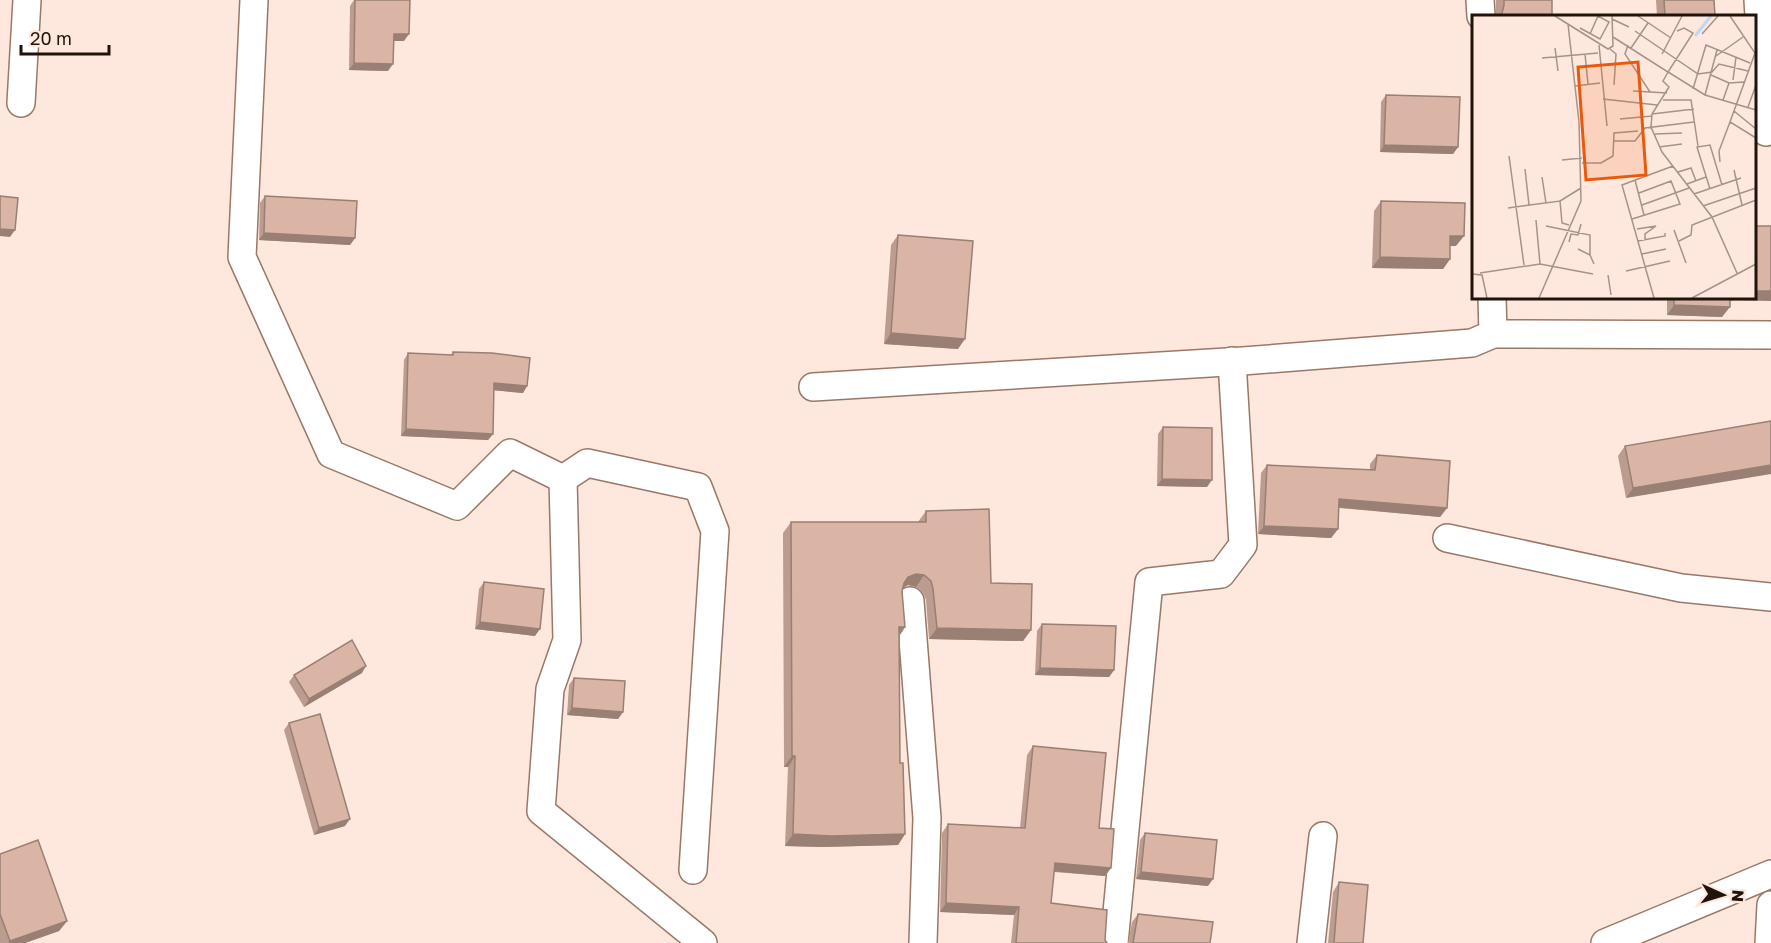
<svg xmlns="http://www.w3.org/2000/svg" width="1771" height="943" font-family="'Golos Text',sans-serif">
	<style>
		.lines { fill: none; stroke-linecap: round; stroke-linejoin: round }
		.minor-casing { stroke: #997868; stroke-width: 30 }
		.minor { stroke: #fff; stroke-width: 27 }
		.wall { fill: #bb9c8f }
		.shaded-wall { fill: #997f74 }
		.building { fill: #dab5a6; stroke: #997f74; stroke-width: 1.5 }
		.inset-river { fill: none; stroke: #c0d7f6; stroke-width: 3 }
		.inset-road { fill: none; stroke: #a59389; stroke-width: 1.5 }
		.view { fill: #e8590c; fill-opacity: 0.15; stroke: #e8590c; stroke-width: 3 }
		.inset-edge { fill: none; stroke: #1f130c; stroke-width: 3 }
	</style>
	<rect width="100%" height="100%" fill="#fee8dd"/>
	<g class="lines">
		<defs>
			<g id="minor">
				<path d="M254,0l-12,257 89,197 126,52 53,-53 53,26 24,-16 111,24 17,44 -22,339"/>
				<path d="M1480,0l1,16"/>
				<path d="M1758,0l8,132"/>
				<path d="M21,103l6,-103"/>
				<path d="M1492,297l1,37"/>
				<path d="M813,387l430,-26 229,-18 21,-9 278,1"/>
				<path d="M563,479l4,161 -17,49 -9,122 162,132"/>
				<path d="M1447,538l234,50 90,9"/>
				<path d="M910,601l17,217 -4,125"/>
				<path d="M1114,943l35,-361 72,-8 22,-29 -11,-184"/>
				<path d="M1311,943l12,-107"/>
				<path d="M1605,943l166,-69"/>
				<path d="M1769,943l2,-38"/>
			</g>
		</defs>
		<use href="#minor" class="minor-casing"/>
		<use href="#minor" class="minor"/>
	</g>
	<g class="wall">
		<path d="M354,0h56l-6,41h-10l-6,30 -39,-1 1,-64z"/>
		<rect x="1496" y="0" width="56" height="16"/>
		<path d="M1656,0h58l1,16h-58z"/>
		<path d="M1386,95l72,52 -5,7 -73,-2 1,-50z"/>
		<path d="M265,196l90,42 -5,7 -91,-5 1,-37z"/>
		<path d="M1381,201l75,45h-6v13l-7,10 -71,-1 2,-57z"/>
		<path d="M898,235l60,114 -74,-5 7,-99z"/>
		<path d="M1667,297h88l-25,4 -8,16 -55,-2z"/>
		<path d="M453,352l74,34 -4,7 -29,-3 -1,44 -5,6 -87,-4 3,-76 4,-7 43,2z"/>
		<path d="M1771,421l-145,77 -8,-42 7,-10z"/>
		<path d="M1163,427l44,60 -50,-1 1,-52z"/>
		<path d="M1377,455l70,53 -7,9 -101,-9 -1,21 -7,9 -73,-4 3,-61 6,-8 103,5v-6z"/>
		<path d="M926,511l65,72 40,47 -8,11 -94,-2 -3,-39 -3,-7 -7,-6 -8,-2 -5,3 -1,3 3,36 -5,8v128l5,71 -7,11 -75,2 -38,-1 3,-79h-4l-1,-234 8,-11h127z"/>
		<path d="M484,582l51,54 -60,-7 4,-40z"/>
		<path d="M1042,624l72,46 -5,7 -74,-2 2,-44z"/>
		<path d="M362,673l-58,34 -15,-25 5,-7z"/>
		<path d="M574,678l49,34 -5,7 -51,-4 2,-30z"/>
		<path d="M289,723l56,103 -31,9 -30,-105z"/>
		<path d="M1033,746l66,82 12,40 -6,8 -51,-4 -3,31 54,37 2,3h-96l3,-28 -74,-3 2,-79 6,-9 72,4 7,-73z"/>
		<path d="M1145,833l63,53 -72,-7 4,-39z"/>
		<path d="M0,854l67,67 -8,10 -34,12h-25z"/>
		<path d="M1339,882l24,61h-35l5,-51z"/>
		<path d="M1138,914l72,29h-82l4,-21z"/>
	</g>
	<g class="shaded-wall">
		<path d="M394,34h15l-5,7h-14z"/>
		<path d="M354,63l39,1 -5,7 -39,-1z"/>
		<path d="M1384,145l74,2 -5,7 -73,-2z"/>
		<path d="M0,229l15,1 -5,7 -10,-1z"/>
		<path d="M264,233l91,5 -5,7 -91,-5z"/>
		<path d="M1450,236h14l-8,10h-13z"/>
		<path d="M1380,257l70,2 -7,10 -71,-1z"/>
		<path d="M1755,291h16v10l-48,-1 2,-3h30z"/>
		<path d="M1674,305l56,2 -8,10 -55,-2z"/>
		<path d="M891,333l74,6 -7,10 -74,-5z"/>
		<path d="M494,383l33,3 -4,7 -33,-3z"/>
		<path d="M406,429l87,5 -5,6 -87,-4z"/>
		<path d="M1771,465v9l-145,24 7,-10z"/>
		<path d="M1162,479l50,1 -5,7 -50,-1z"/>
		<path d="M1339,499l108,9 -7,9 -107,-10z"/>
		<path d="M1264,526l74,3 -7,9 -73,-4z"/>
		<path d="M916,574l8,1 -8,12 -8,-2 -7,3 -5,6 12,-17z"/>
		<path d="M480,622l60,7 -5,7 -60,-7z"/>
		<path d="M899,627h6l-8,12z"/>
		<path d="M937,628l94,2 -8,11 -94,-2z"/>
		<path d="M366,666l-4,7 -58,34 5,-8z"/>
		<path d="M1040,668l74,2 -5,7 -74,-2z"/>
		<path d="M572,708l51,4 -5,7 -51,-4z"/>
		<path d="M792,756h3l-7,11h-4z"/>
		<path d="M350,819l-5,7 -31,9 5,-7z"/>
		<path d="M793,834h112l-7,11 -75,2 -38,-1z"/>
		<path d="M1055,863l56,5 -6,8 -56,-5z"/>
		<path d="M1141,872l72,7 -5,7 -72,-7z"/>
		<path d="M946,903l73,4 -5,8 -74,-3z"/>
		<path d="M67,921l-8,10 -34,12h-17l2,-2z"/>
	</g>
	<g class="building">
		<path d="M355,0h55l-1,34h-15l-1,30 -39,-1z"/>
		<path d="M1504,0h48v16h-54l4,-3 2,-8z"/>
		<path d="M1664,0h50l1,16h-50z"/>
		<path d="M1386,95l74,2 -2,50 -74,-2z"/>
		<path d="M0,196l18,2 -3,32 -15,-1z"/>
		<path d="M265,196l92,5 -2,37 -91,-5z"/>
		<path d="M1381,201l84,2 -1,33h-14v23l-70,-2z"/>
		<rect x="1755" y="226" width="16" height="65"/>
		<path d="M898,235l75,6 -8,98 -74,-6z"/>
		<path d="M1674,297h56v10l-56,-2z"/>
		<path d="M453,352l39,1 38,5 -3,28 -33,-3 -1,51 -87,-5 2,-76 45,2z"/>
		<path d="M1771,421v44l-138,23 -8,-42z"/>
		<path d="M1163,427l49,1v52l-50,-1z"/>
		<path d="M1377,455l73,6 -3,47 -108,-9 -1,30 -74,-3 3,-61 108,5z"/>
		<path d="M989,509l2,74 41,1 -1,46 -94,-2 -4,-39 -2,-8 -7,-6 -8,-1 -8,3 -4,6 -2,8 3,36h-6l1,136h3l2,71 -74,2 -38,-2 2,-78h-3l-1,-234h135v-11z"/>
		<path d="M484,582l60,7 -4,40 -60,-7z"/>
		<path d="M1042,624l74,2 -2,44 -74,-2z"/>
		<path d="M352,640l14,26 -57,33 -15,-24z"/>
		<path d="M574,678l51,3 -2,31 -51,-4z"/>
		<path d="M320,714l30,105 -31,9 -30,-105z"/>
		<path d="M1033,746l73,7 -7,75 15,1 -3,39 -56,-5 -4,40 56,7 -2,30 2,3h-91l3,-36 -73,-4 2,-79 77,4z"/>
		<path d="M1145,833l72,7 -4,39 -72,-7z"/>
		<path d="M38,840l29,81 -57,20 -10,-27v-60z"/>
		<path d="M1339,882l29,3 -5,58h-29l2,-26z"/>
		<path d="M1138,914l75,8 -3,21h-77z"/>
	</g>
	<g transform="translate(1472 15)">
		<rect width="284" height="284" fill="#fee8dd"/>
		<path class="inset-river" d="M223,21l16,-20"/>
		<path class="inset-road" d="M83,1l53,33 5,-3 -1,-30M166,1l33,22M258,1l25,37 -25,69 26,16M140,4l17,8M108,13l20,11 9,-17 -11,-6M163,16l63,43 14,-2 7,-8 29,7M205,16l7,-3 9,5 -25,39 37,23 51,15M118,19l8,-18M230,19l16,-18M141,22l55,35 -5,9 6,6 -17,27 -1,13 11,25 50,65 25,56M127,30l8,81M156,30l-3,9 25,38M83,33l3,23M159,33l17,-25M138,34l6,5 -2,31M113,39l3,30M190,39l20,-38M244,41l27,-19M70,43l56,-5M239,60l18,8 15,-1M261,65l3,-23M103,71l25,-3M221,74l13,-44 44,18M161,76l34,2M233,80l12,-45M131,84l54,6M191,85h28l7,46M251,85l6,-17M276,92l8,-22M262,96l22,18M180,99l42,-5M148,104l32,-3M183,119l27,-1M142,126h21l10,-13 49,-6M187,132l23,-3M37,141l15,109M90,145l20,-2M248,147l-1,-11 11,-29M110,148h19l12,-7 1,-23 24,-2M53,154l4,36M262,155l8,35M206,157l13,-4 5,13M70,162l4,26M163,165l9,35M215,169l19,-7M238,174l-13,-42 13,-2 12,40M222,179l47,-16M88,186l21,-13M170,190l47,-17M231,191l53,-18M36,193l52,-7 2,22 7,2M160,204l48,-15 -9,-23 -32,12M64,205l4,44M74,211l44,9v20M165,214l19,-3 -11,8v6M202,215l12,33M166,226l27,-5v-3M207,226l12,-6 1,-10 64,-25M97,227l2,-8 7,1 3,-11M106,234l12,6 4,9M170,239l24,-5M154,256l44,-10M8,258l60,-9 53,10M0,259l10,1 5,23M136,260l3,20M67,283l42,-97 -2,-79 -11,-98M182,283l-32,-113 51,-19M220,283l64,-34"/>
		<path class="view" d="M166,47l8,113 -60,5 -8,-113z"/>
		<rect width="284" height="284" class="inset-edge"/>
	</g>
	<g transform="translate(1723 895) rotate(94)" stroke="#fee8dd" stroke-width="4.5" paint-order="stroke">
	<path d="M0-4.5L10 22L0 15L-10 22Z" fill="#1f130c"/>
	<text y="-9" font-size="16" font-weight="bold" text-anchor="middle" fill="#1f130c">N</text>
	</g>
	<path d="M21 45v9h88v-9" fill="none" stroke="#1f130c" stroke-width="3"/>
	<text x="30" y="45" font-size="18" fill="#1f130c" stroke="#fee8dd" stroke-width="4.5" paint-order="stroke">20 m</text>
</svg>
